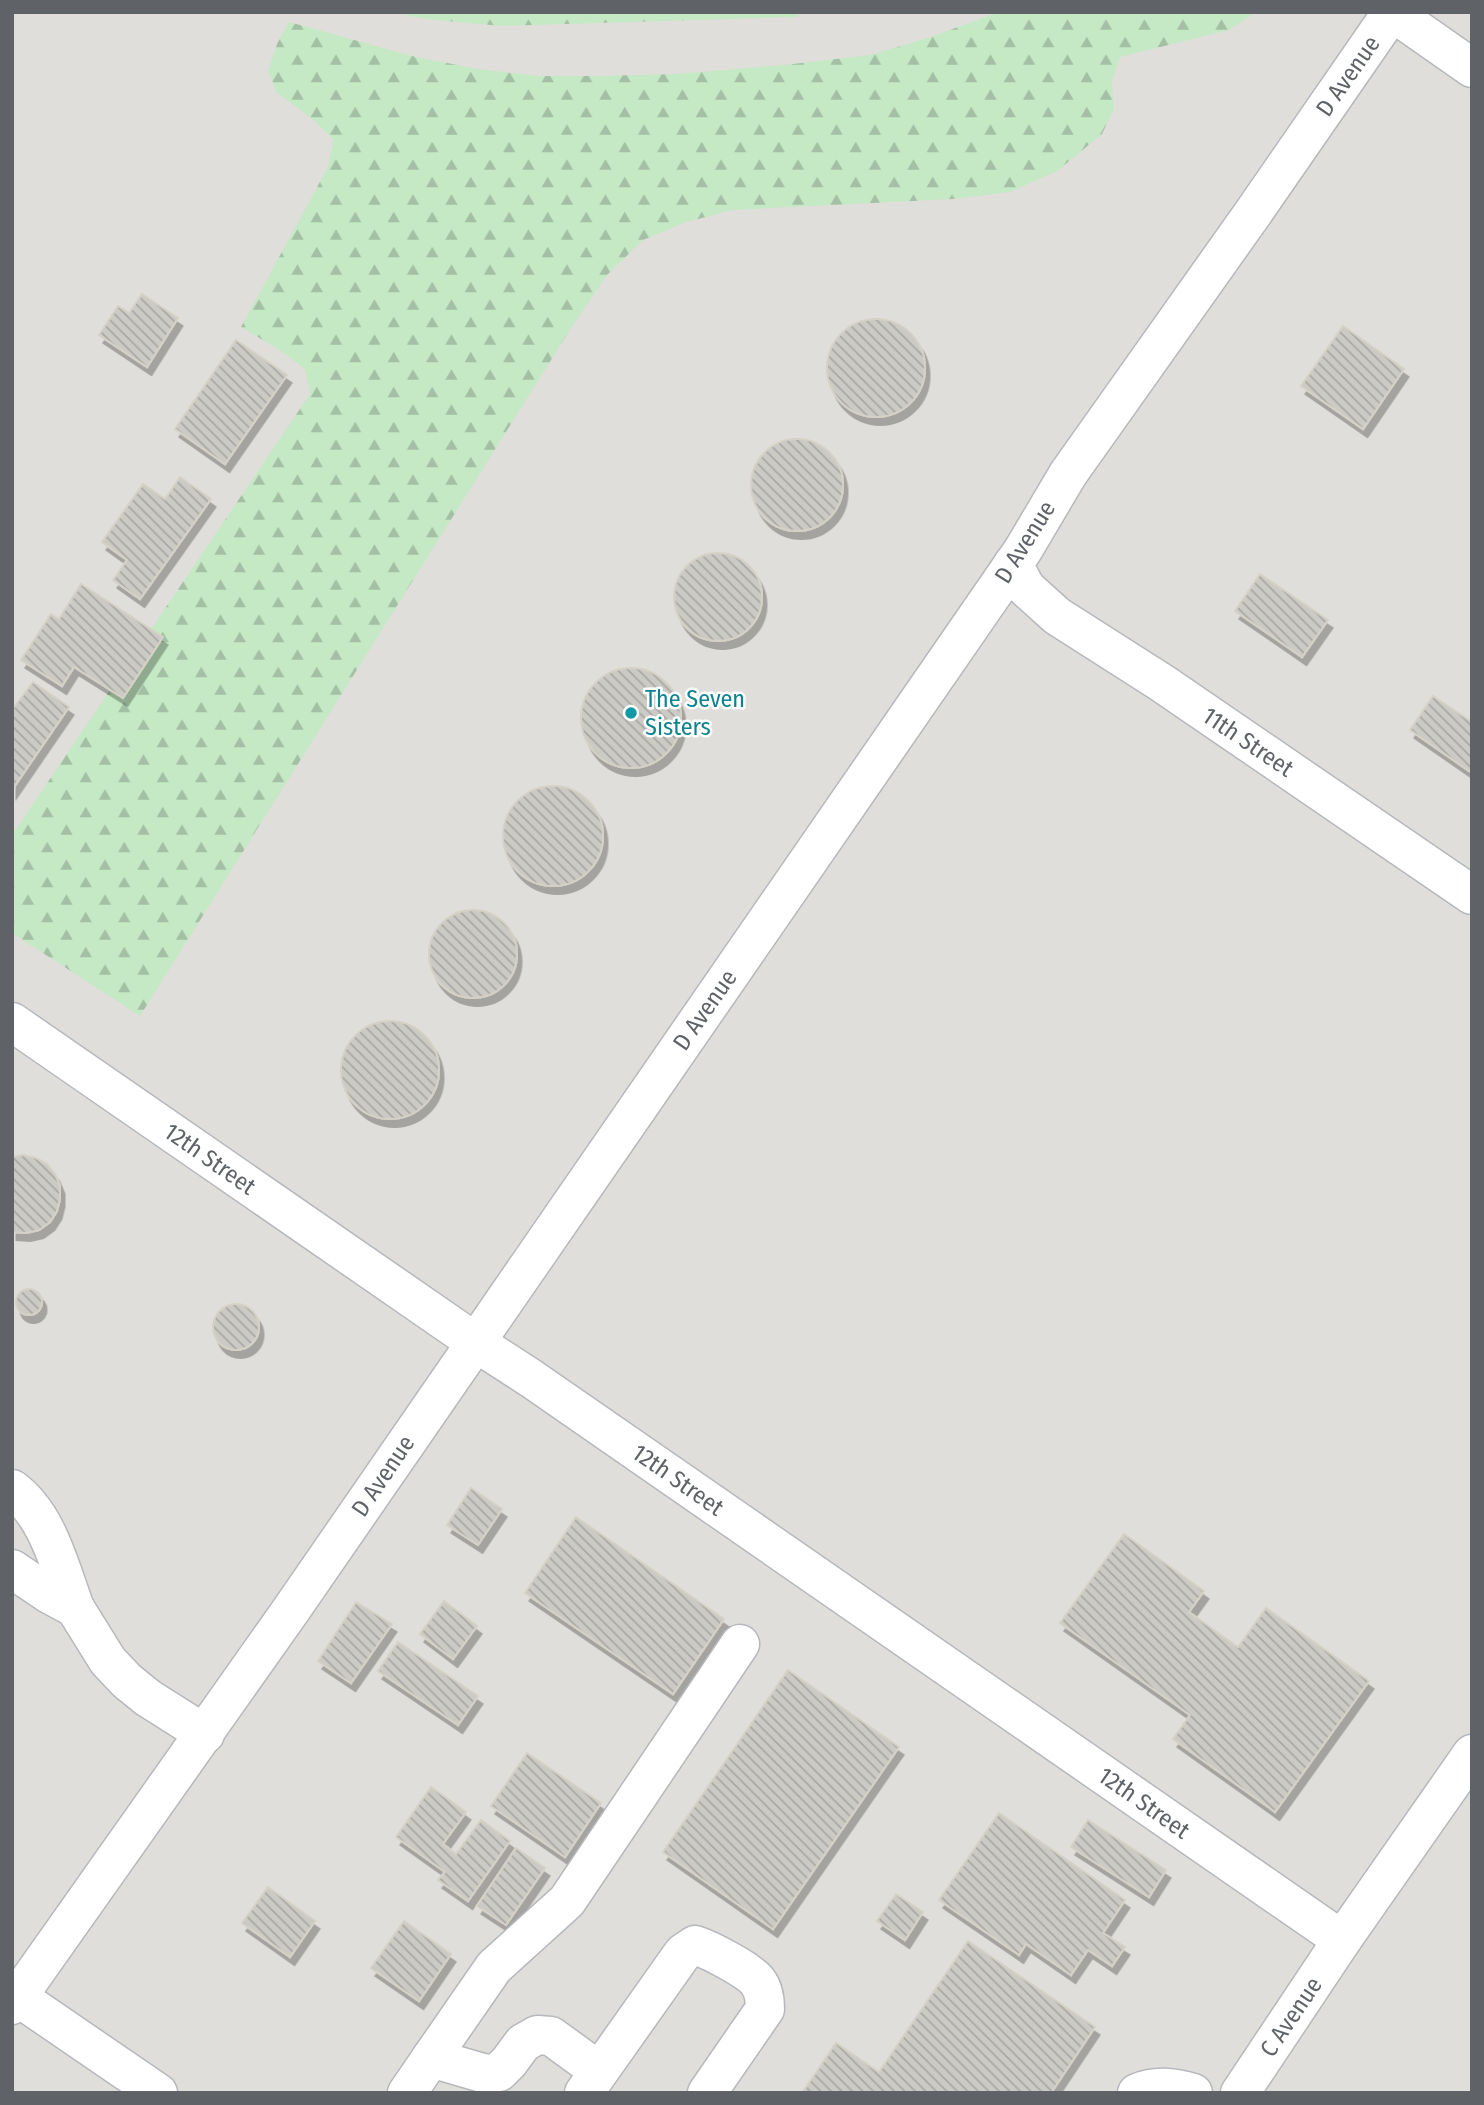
<svg xmlns="http://www.w3.org/2000/svg" width="1484" height="2105" font-family="'Fira Sans Condensed',sans-serif">
	<style>
		.industrial { fill: #e0deda }
		.forest { fill: url(#forest-firs) }
		.building { fill: url(#building-back-hatch); stroke: #d6d1c6; stroke-width: 2; filter: url(#shadow) }
		.lines { fill: none; stroke-linecap: round; stroke-linejoin: round }
		.minor-casing { stroke: #b5b8bc; stroke-width: 41 }
		.minor { stroke: #fff; stroke-width: 38 }
		.culture-dot { fill: #0f9aa8; stroke: #fff; stroke-width: 2.5 }
		.labels { text-anchor: middle; dominant-baseline: central; stroke-width: 5; stroke-linejoin: round; paint-order: stroke }
		.street-label { font-size: 24px; fill: #5f6368; stroke: #fff }
		.culture-label { font-size: 24px; fill: #0d838f; stroke: #fff; text-anchor: start }
	</style>
	<defs>
		<pattern id="forest-firs" width="22" height="20" patternUnits="userSpaceOnUse" patternTransform="scale(1.75)"><rect width="22" height="20" fill="#c5e8c5"/><path d="M5 1l3.5 6h-7zM16 11l3.5 6h-7z" fill="#a3c0a4"/></pattern>
		<pattern id="building-back-hatch" width="6" height="6" patternUnits="userSpaceOnUse" patternTransform="scale(1.75)"><rect width="6" height="6" fill="#cccac5"/><path d="M-1 5l2 2M0 0l6 6M5-1l2 2" fill="none" stroke="#a9a8a4"/></pattern>
		<filter id="shadow"><feDropShadow dx="4.5" dy="8" stdDeviation="0" flood-color="#0004"/></filter>
	</defs>
	<rect width="100%" height="100%" fill="#f1efe8"/>
	<rect class="industrial" x="12" y="12" width="1460" height="2081"/>
	<g class="forest">
		<path d="M393,12h405v5l-296,9 -77,-7z"/>
		<path d="M999,12h257l-27,18 -109,27 -8,25 2,27 -12,25 -45,37 -47,21 -56,7 -222,11 -45,12 -44,18 -36,35 -34,50 -433,691 -128,-83v-98l298,-441 -5,-25 -27,-20 -37,-22 87,-160 5,-28 -22,-21 -34,-25 -9,-22 9,-27 12,-22 127,35 62,12 61,7h60l78,-2 116,-10 77,-9 58,-17z"/>
	</g>
	<g class="building">
		<path d="M142,294l36,24 -31,49 -48,-32 19,-29 11,7z"/>
		<circle cx="876" cy="368" r="49"/>
		<path d="M1343,326l61,43 -41,60 -62,-43z"/>
		<path d="M236,340l51,35 -62,89 -50,-35z"/>
		<circle cx="797" cy="485" r="46"/>
		<path d="M180,477l31,22 -71,100 -27,-19 14,-20 -25,-18 41,-58 22,15z"/>
		<circle cx="718" cy="597" r="44"/>
		<path d="M1260,574l68,46 -26,37 -67,-46z"/>
		<path d="M81,584l82,53 -40,61 -49,-31 -12,19 -41,-26 30,-46 8,5z"/>
		<circle cx="631" cy="718" r="50"/>
		<path d="M33,682l36,25 -57,83v-80z"/>
		<path d="M1433,696l39,26v51l-62,-43z"/>
		<circle cx="553" cy="836" r="50"/>
		<circle cx="473" cy="954" r="44"/>
		<circle cx="390" cy="1070" r="49"/>
		<path d="M23,1155l13,3 11,6 8,10 5,12v13l-3,12 -7,11 -11,8 -13,3 -14,-1v-75z"/>
		<circle cx="29" cy="1302" r="13"/>
		<circle cx="236" cy="1327" r="23"/>
		<path d="M471,1488l31,21 -24,36 -31,-20z"/>
		<path d="M576,1517l148,102 -51,75 -148,-101z"/>
		<path d="M1124,1534l80,57 -15,21 49,35 28,-39 103,73 -94,131 -102,-73 17,-24 -130,-92z"/>
		<path d="M444,1601l33,25 -24,33 -33,-25z"/>
		<path d="M356,1602l36,22 -41,59 -33,-22z"/>
		<path d="M398,1642l80,54 -20,29 -80,-54z"/>
		<path d="M788,1670l111,77 -126,182 -110,-77z"/>
		<path d="M527,1753l74,50 -36,54 -74,-51z"/>
		<path d="M431,1787l35,25 -23,32 13,10 25,-34 29,21 -42,60 -30,-21 7,-8 -49,-35z"/>
		<path d="M999,1813l126,87 -22,33 22,14 -13,19 -24,-16 -17,25 -45,-31 -7,11 -80,-55z"/>
		<path d="M1088,1820l78,50 -17,27 -78,-50z"/>
		<path d="M516,1848l29,20 -39,57 -29,-19z"/>
		<path d="M268,1887l47,34 -25,36 -48,-34z"/>
		<path d="M896,1894l27,18 -18,28 -28,-19z"/>
		<path d="M404,1921l47,33 -32,47 -48,-33z"/>
		<path d="M968,1941l127,86 -44,66h-249l34,-50 43,29z"/>
	</g>
	<g class="lines">
		<defs>
			<g id="minor">
				<path d="M1013,564l13,24 31,28 105,67 310,212"/>
				<path d="M12,1022l463,320 57,37 810,561"/>
				<path d="M12,1489c36,26 48,79 63,119"/>
				<path d="M12,1569l37,25 26,14 33,53 19,20 21,17 57,36"/>
				<path d="M12,1993l146,100"/>
				<path d="M12,2005l279,-395 732,-1060 45,-76 185,-261 139,-201 80,56"/>
				<path d="M431,2058l63,-91 73,-66 173,-257"/>
				<path d="M407,2093l24,-35 55,16 13,-2 10,-10 14,-19 14,-8 14,1 48,35"/>
				<path d="M584,2093l99,-140 12,-8c15,5 54,25 63,37 6,8 7,18 7,27l-58,84"/>
				<path d="M1137,2093c18,-8 36,-6 56,0"/>
				<path d="M1240,2093l102,-153 130,-186"/>
			</g>
		</defs>
		<use href="#minor" class="minor-casing"/>
		<use href="#minor" class="minor"/>
	</g>
	<circle class="culture-dot" cx="631" cy="713" r="7"/>
	<g class="labels">
		<g class="street-label">
			<text transform="translate(1348 76) rotate(-55)">D Avenue</text>
			<text transform="translate(1025 542) rotate(-58)">D Avenue</text>
			<text transform="translate(1248 742) rotate(34)">11th Street</text>
			<text transform="translate(705 1010) rotate(-55)">D Avenue</text>
			<text transform="translate(210 1159) rotate(35)">12th Street</text>
			<text transform="translate(383 1476) rotate(-56)">D Avenue</text>
			<text transform="translate(678 1480) rotate(35)">12th Street</text>
			<text transform="translate(1144 1803) rotate(35)">12th Street</text>
			<text transform="translate(1291 2017) rotate(-56)">C Avenue</text>
		</g>
		<g class="culture-label">
			<text x="645" y="699">The Seven<tspan x="645" dy="28">Sisters</tspan></text>
		</g>
	</g>
	<rect width="1484" height="2105" fill="none" stroke="#5f6368" stroke-width="28"/>
</svg>
